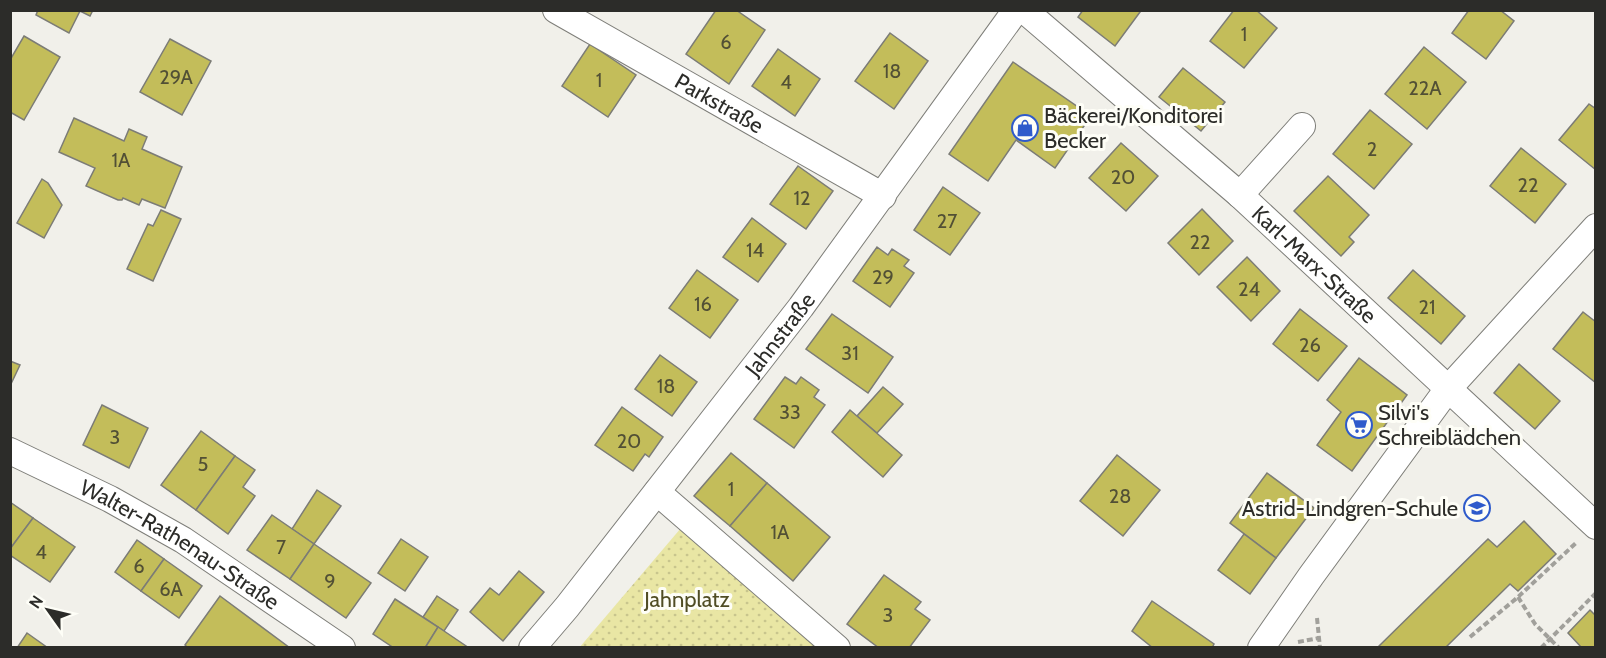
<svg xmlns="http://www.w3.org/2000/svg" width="1606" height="658" font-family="Cabin,sans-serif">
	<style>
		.park { fill: url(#park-dots) }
		.building { fill: #c3bd5a; stroke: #7c7c76; stroke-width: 1.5 }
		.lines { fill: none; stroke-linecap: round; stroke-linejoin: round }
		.street-casing { stroke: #7e7e79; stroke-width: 28 }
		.path { stroke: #a1a09b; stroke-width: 4; stroke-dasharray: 6 3; stroke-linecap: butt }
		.street { stroke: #fff; stroke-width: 26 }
		.labels { text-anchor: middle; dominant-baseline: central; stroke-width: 6; stroke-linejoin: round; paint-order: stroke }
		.number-label { font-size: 20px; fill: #525035 }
		.street-label { font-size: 22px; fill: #2c2c29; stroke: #fefef7 }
		.poi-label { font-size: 22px; fill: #2c2c29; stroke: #fefef7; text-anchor: start }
		.park-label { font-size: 22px; fill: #504d24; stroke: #fefef7 }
	</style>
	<defs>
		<pattern id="park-dots" width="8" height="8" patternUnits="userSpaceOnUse" patternTransform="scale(1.5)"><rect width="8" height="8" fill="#e9e6a4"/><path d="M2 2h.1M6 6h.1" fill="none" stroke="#c8c58d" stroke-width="1.8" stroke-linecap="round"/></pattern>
	</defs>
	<rect width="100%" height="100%" fill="#f1f0ea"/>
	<path class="park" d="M681,528l136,119 -238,1z"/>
	<g class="building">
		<path d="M38,10h55l-3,6 -10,-5 -11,22 -33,-18z"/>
		<path d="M716,10h20l29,20 -36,54 -43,-30z"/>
		<path d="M1083,10h55l2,2 -25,34 -37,-29z"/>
		<path d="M1234,10h22l21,18 -33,40 -34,-27z"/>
		<path d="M1469,10h31l14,11 -28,38 -34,-26z"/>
		<path d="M890,33l38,28 -34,48 -39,-28z"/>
		<path d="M24,36l36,21 -36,63 -14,-8v-52z"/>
		<path d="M170,39l41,22 -29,54 -42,-23z"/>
		<path d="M590,44l46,31 -28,42 -46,-31z"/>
		<path d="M1424,47l42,35 -39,47 -42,-35z"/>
		<path d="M778,49l42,30 -25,37 -43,-30z"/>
		<path d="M1013,62l78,54 -36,52 -39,-28 -28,41 -39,-27z"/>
		<path d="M1183,68l42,34 -24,29 -42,-34z"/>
		<path d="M1589,104l7,5v61l-37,-30z"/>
		<path d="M1370,110l42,34 -38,45 -41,-35z"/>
		<path d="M74,118l50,23 5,-12 18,8 -5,12 40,18 -17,41 -23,-9 -3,6 -16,-7 -1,2h-4l-32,-14 9,-18 -36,-16z"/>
		<path d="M1121,143l37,33 -32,35 -37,-33z"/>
		<path d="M1521,148l45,36 -31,39 -45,-37z"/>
		<path d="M798,166l35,25 -27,38 -36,-25z"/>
		<path d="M1328,176l41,39 -20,22 5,5 -13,14 -47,-45z"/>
		<path d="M42,179l6,4 14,22 -18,33 -27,-15z"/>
		<path d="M943,187l37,26 -30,42 -36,-25z"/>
		<path d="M1202,209l31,32 -34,34 -31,-32z"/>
		<path d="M161,210l20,9 -28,62 -26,-12 21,-45 5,2z"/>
		<path d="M752,218l34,26 -28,38 -35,-25z"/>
		<path d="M877,247l11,8 4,-6 17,11 -5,6 10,7 -24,34 -37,-26z"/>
		<path d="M1247,257l33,34 -29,30 -34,-34z"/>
		<path d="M697,270l41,30 -28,38 -41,-30z"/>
		<path d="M1413,270l52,46 -24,28 -53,-46z"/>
		<path d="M1300,309l47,37 -29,35 -45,-37z"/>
		<path d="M1583,312l13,10v61l-43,-34z"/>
		<path d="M832,314l61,43 -25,36 -62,-44z"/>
		<path d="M660,355l37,27 -25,34 -37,-27z"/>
		<path d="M1359,358l48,37 -55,76 -35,-26 24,-33 -14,-12z"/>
		<path d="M10,361l10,4 -10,21z"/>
		<path d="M1519,364l41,37 -25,28 -41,-36z"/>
		<path d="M785,377l11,7 5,-7 18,13 -5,7 11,8 -31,43 -40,-29z"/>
		<path d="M883,387l20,17 -26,29 -20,-17z"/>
		<path d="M102,405l46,23 -19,40 -46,-23z"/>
		<path d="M622,407l41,30 -14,20 -4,-3 -12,17 -38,-26z"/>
		<path d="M850,410l52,45 -19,22 -51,-45z"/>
		<path d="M201,431l34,25 -39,54 -35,-25z"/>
		<path d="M731,453l36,30 -37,43 -36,-30z"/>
		<path d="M1117,455l43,35 -37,46 -43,-35z"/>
		<path d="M235,456l20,14 -12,17 12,9 -27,38 -32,-24z"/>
		<path d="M1267,473l47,35 -38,50 -46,-35z"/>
		<path d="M767,483l63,54 -37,44 -63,-55z"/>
		<path d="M317,490l24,16 -27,38 -22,-15z"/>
		<path d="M10,502l23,16 -23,31z"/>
		<path d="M272,515l42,29 -24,35 -43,-29z"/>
		<path d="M33,518l42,29 -25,35 -40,-27v-6z"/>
		<path d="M1524,521l32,33 -38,37 -8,-7 -65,64h-68l111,-109 9,8z"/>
		<path d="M1244,534l32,24 -26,36 -32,-24z"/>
		<path d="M401,539l27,18 -23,34 -27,-18z"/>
		<path d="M137,540l27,19 -23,32 -26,-19z"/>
		<path d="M314,544l57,39 -25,35 -56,-39z"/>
		<path d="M164,559l38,27 -23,32 -38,-27z"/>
		<path d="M519,571l25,21 -41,49 -33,-29 20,-24 9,7z"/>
		<path d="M884,575l37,27 -6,7 15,11 -21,28h-30l-32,-24z"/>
		<path d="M220,596l70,52h-102l-3,-3z"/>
		<path d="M437,596l21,14 -14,21 -21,-14z"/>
		<path d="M395,599l43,28 -13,21h-31l-21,-14z"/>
		<path d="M1152,601l62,43 -2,4h-59l-21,-17z"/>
		<path d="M1590,610l6,6v29l-3,3h-11l-14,-15z"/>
		<path d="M438,627l6,4 25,17h-44z"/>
		<path d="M27,633l21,15h-31z"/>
	</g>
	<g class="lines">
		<defs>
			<g id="street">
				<path id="s1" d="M556,10l327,186"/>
				<path id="s2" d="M1024,10l216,185 356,331"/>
				<path d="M1240,195l62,-69"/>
				<path id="s3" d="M10,451l100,48 73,41 159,108"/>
				<path d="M657,492l180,156"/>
				<path id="s4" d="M532,648l35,-41 234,-300 215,-297"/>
				<path d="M1261,648l50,-72 136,-186 149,-163"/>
			</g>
		</defs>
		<use href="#street" class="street-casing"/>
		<g class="path">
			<path d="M1518,597l17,27 24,24"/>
			<path d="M1317,618l3,30"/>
			<path d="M1470,637l48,-40 59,-55"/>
			<path d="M1298,642l21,-4"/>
			<path d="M1541,648l55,-55"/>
		</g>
		<use href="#street" class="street"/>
	</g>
	<defs>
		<symbol id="shop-ring" viewBox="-11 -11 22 22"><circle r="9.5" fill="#fefef7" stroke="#2f5bcb" stroke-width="1.5"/><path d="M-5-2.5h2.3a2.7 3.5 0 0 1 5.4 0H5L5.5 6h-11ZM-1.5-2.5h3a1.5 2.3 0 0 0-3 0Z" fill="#2f5bcb"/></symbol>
		<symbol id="supermarket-ring" viewBox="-11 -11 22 22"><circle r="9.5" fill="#fefef7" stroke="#2f5bcb" stroke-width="1.5"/><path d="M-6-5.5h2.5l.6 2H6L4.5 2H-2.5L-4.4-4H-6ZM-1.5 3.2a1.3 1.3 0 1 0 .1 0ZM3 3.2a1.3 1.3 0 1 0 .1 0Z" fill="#2f5bcb"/></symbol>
		<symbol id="school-ring" viewBox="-11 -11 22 22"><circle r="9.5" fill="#fefef7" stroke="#2f5bcb" stroke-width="1.5"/><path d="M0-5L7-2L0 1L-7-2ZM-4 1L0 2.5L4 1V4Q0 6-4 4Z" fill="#2f5bcb"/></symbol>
	</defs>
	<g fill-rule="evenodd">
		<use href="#shop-ring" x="1010" y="113" width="30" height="30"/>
		<use href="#supermarket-ring" x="1344" y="410" width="30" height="30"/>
		<use href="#school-ring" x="1462" y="493" width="30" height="30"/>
	</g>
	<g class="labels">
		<g class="number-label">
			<text x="1244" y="34">1</text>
			<text x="726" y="42">6</text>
			<text x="892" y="71">18</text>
			<text x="176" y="77">29A</text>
			<text x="599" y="80">1</text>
			<text x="786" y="82">4</text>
			<text x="1425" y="88">22A</text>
			<text x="1372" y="149">2</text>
			<text x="121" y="160">1A</text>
			<text x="1123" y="177">20</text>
			<text x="1528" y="185">22</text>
			<text x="802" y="198">12</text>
			<text x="947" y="221">27</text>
			<text x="1200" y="242">22</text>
			<text x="755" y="250">14</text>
			<text x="883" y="277">29</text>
			<text x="1249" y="289">24</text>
			<text x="703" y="304">16</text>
			<text x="1427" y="307">21</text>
			<text x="1310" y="345">26</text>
			<text x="850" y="353">31</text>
			<text x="666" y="386">18</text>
			<text x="790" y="412">33</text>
			<text x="115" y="437">3</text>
			<text x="629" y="441">20</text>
			<text x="203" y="464">5</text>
			<text x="731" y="489">1</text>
			<text x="1120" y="496">28</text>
			<text x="780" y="532">1A</text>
			<text x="281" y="547">7</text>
			<text x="41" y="552">4</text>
			<text x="139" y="566">6</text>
			<text x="330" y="581">9</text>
			<text x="171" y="589">6A</text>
			<text x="888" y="615">3</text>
		</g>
		<g class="street-label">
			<text stroke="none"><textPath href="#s1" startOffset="188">Parkstraße</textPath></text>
			<text stroke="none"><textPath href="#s2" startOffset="386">Karl-Marx-Straße</textPath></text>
			<text stroke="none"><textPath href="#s4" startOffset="400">Jahnstraße</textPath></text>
			<text stroke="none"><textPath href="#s3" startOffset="194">Walter-Rathenau-Straße</textPath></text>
		</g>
		<g class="poi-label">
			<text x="1044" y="115">Bäckerei/Konditorei<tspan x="1044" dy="25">Becker</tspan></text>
			<text x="1378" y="412">Silvi's<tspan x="1378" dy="25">Schreiblädchen</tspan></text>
			<text x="1458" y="508" text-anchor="end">Astrid-Lindgren-Schule</text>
		</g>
		<g class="park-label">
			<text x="687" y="599">Jahnplatz</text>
		</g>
	</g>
	<rect width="1606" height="658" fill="none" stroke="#2c2c29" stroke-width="24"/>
	<g transform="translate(48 610) rotate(304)" stroke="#fefef7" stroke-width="4.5" paint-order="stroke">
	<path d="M0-4.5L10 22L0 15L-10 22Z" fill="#2c2c29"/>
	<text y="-9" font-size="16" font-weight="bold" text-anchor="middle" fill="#2c2c29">N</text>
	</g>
</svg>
